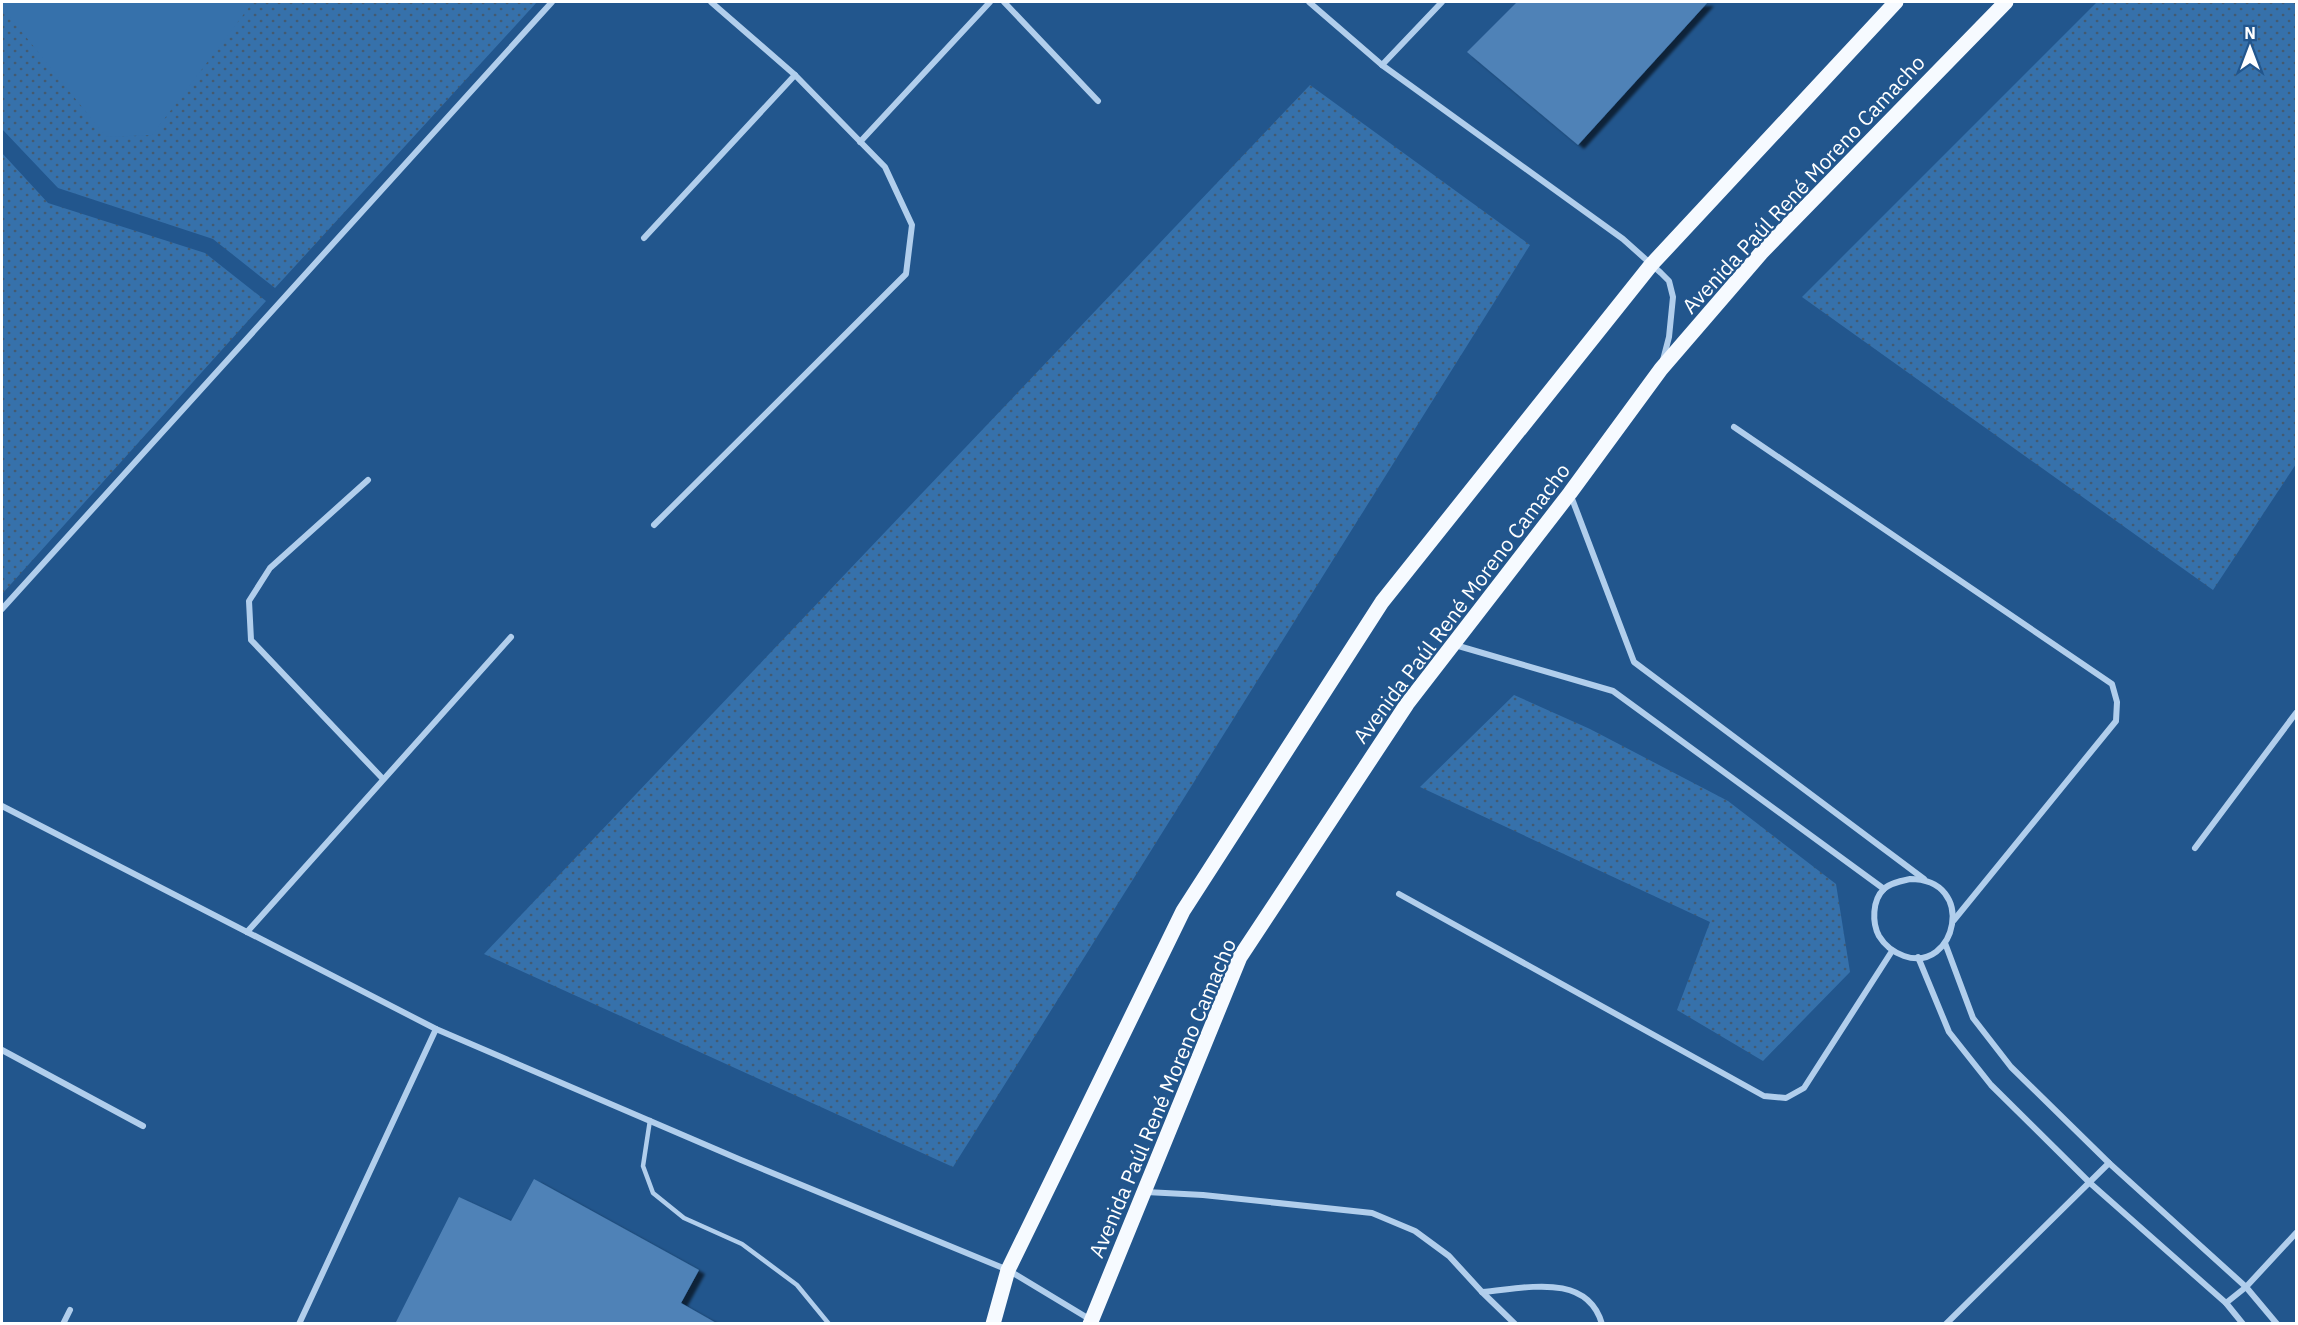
<svg xmlns="http://www.w3.org/2000/svg" width="2298" height="1325" font-family="'IBM Plex Sans',sans-serif">
	<style>
		.grass { fill: url(#grass-dots) }
		.pitch { fill: #3671ab }
		.building { fill: #4f82b7; filter: url(#shadow) }
		.lines { fill: none; stroke-linecap: round; stroke-linejoin: round }
		.service { stroke: #b1ceec; stroke-width: 4.5 }
		.minor { stroke: #b1ceec; stroke-width: 6 }
		.primary { stroke: #f6faff; stroke-width: 15 }
		.labels { text-anchor: middle; dominant-baseline: central; stroke-width: 4.5; stroke-linejoin: round; paint-order: stroke }
		.street-label { font-size: 21px; fill: #fff; stroke: #22568d }
	</style>
	<defs>
		<pattern id="grass-dots" width="8" height="8" patternUnits="userSpaceOnUse" patternTransform="scale(1.5)"><rect width="8" height="8" fill="#3671ab"/><path d="M2 2h.1M6 6h.1" fill="none" stroke="#435b72" stroke-width="1.8" stroke-linecap="round"/></pattern>
		<filter id="shadow"><feDropShadow dx="6" dy="4" stdDeviation="1.5" flood-color="#0009"/></filter>
	</defs>
	<rect width="100%" height="100%" fill="#22568d"/>
	<g class="grass">
		<path d="M2,2h535l-262,286 -62,-49 -155,-51 -56,-59z"/>
		<path d="M2097,2h199v462l-83,126 -411,-293z"/>
		<path d="M1310,85l220,160 -577,922 -469,-213z"/>
		<path d="M2,153l46,50 157,50 61,48 -264,293z"/>
		<path d="M1514,695l76,34 138,72 108,83 14,88 -87,89 -86,-51 33,-88 -290,-135z"/>
	</g>
	<path class="pitch" d="M2,2h251l-101,133 -46,2 -104,-130z"/>
	<g class="building">
		<path d="M1517,2h191l-130,143 -111,-93z"/>
		<path d="M534,1179l165,91 -18,33 37,21h-323l64,-127 52,24z"/>
	</g>
	<g class="lines">
		<path class="service" d="M650,1120l-7,46 10,27 31,25 58,26 55,41 32,39"/>
		<g class="minor">
			<path d="M1004,2l94,99"/>
			<path d="M1309,2l73,63 241,174 38,34 8,8 4,16 -4,40 -6,23"/>
			<path d="M1382,65l60,-63"/>
			<path d="M860,142l130,-140"/>
			<path d="M644,238l151,-163"/>
			<path d="M1734,427l378,257 5,18 -1,19 -162,199"/>
			<path d="M368,480l-98,88 -21,33 2,39 132,139"/>
			<path d="M1571,496l63,166 290,217"/>
			<path d="M654,525l252,-251 6,-49 -27,-58 -90,-92 -84,-73"/>
			<path d="M2,609l550,-607"/>
			<path d="M1455,645l158,46 271,198"/>
			<path d="M2,806l434,223 305,131 267,110 83,50"/>
			<path d="M2195,848l101,-135"/>
			<path d="M1910,879c68,0 46,95 -6,77 -11,-4 -19,-10 -25,-20 -7,-13 -7,-36 5,-47 6,-6 17,-8 26,-10z"/>
			<path d="M1399,894l365,202 22,2 18,-10 88,-137"/>
			<path d="M247,932l264,-295"/>
			<path d="M1945,943l28,75 38,49 98,96 137,124 31,37"/>
			<path d="M1918,957l31,75 42,53 99,98 136,120 17,21"/>
			<path d="M2,1050l141,76"/>
			<path d="M1146,1192l57,3 169,18 43,18 34,25 33,36 33,32"/>
			<path d="M1482,1292c41,-3 105,-21 120,32"/>
			<path d="M2226,1303l20,-16 50,-54"/>
			<path d="M63,1324l7,-14"/>
			<path d="M299,1324l137,-295"/>
			<path d="M1946,1324l163,-161"/>
		</g>
		<g class="primary">
			<path d="M993,1324l15,-54 175,-359 199,-309 269,-337 245,-263"/>
			<path d="M1090,1324l150,-367 167,-253 163,-211 91,-124 100,-116 245,-251"/>
		</g>
	</g>
	<g class="labels">
		<g class="street-label">
			<text transform="translate(1803 184) rotate(-47)">Avenida Paúl René Moreno Camacho</text>
			<text transform="translate(1461 603) rotate(-53)">Avenida Paúl René Moreno Camacho</text>
			<text transform="translate(1162 1098) rotate(-67)">Avenida Paúl René Moreno Camacho</text>
		</g>
	</g>
	<rect width="2298" height="1325" fill="none" stroke="#ffffff" stroke-width="6"/>
	<g transform="translate(2250 48)" stroke="#22568d" stroke-width="4.5" paint-order="stroke">
	<path d="M0-4.5L10 22L0 15L-10 22Z" fill="#ffffff"/>
	<text y="-9" font-size="16" font-weight="bold" text-anchor="middle" fill="#ffffff">N</text>
	</g>
</svg>
